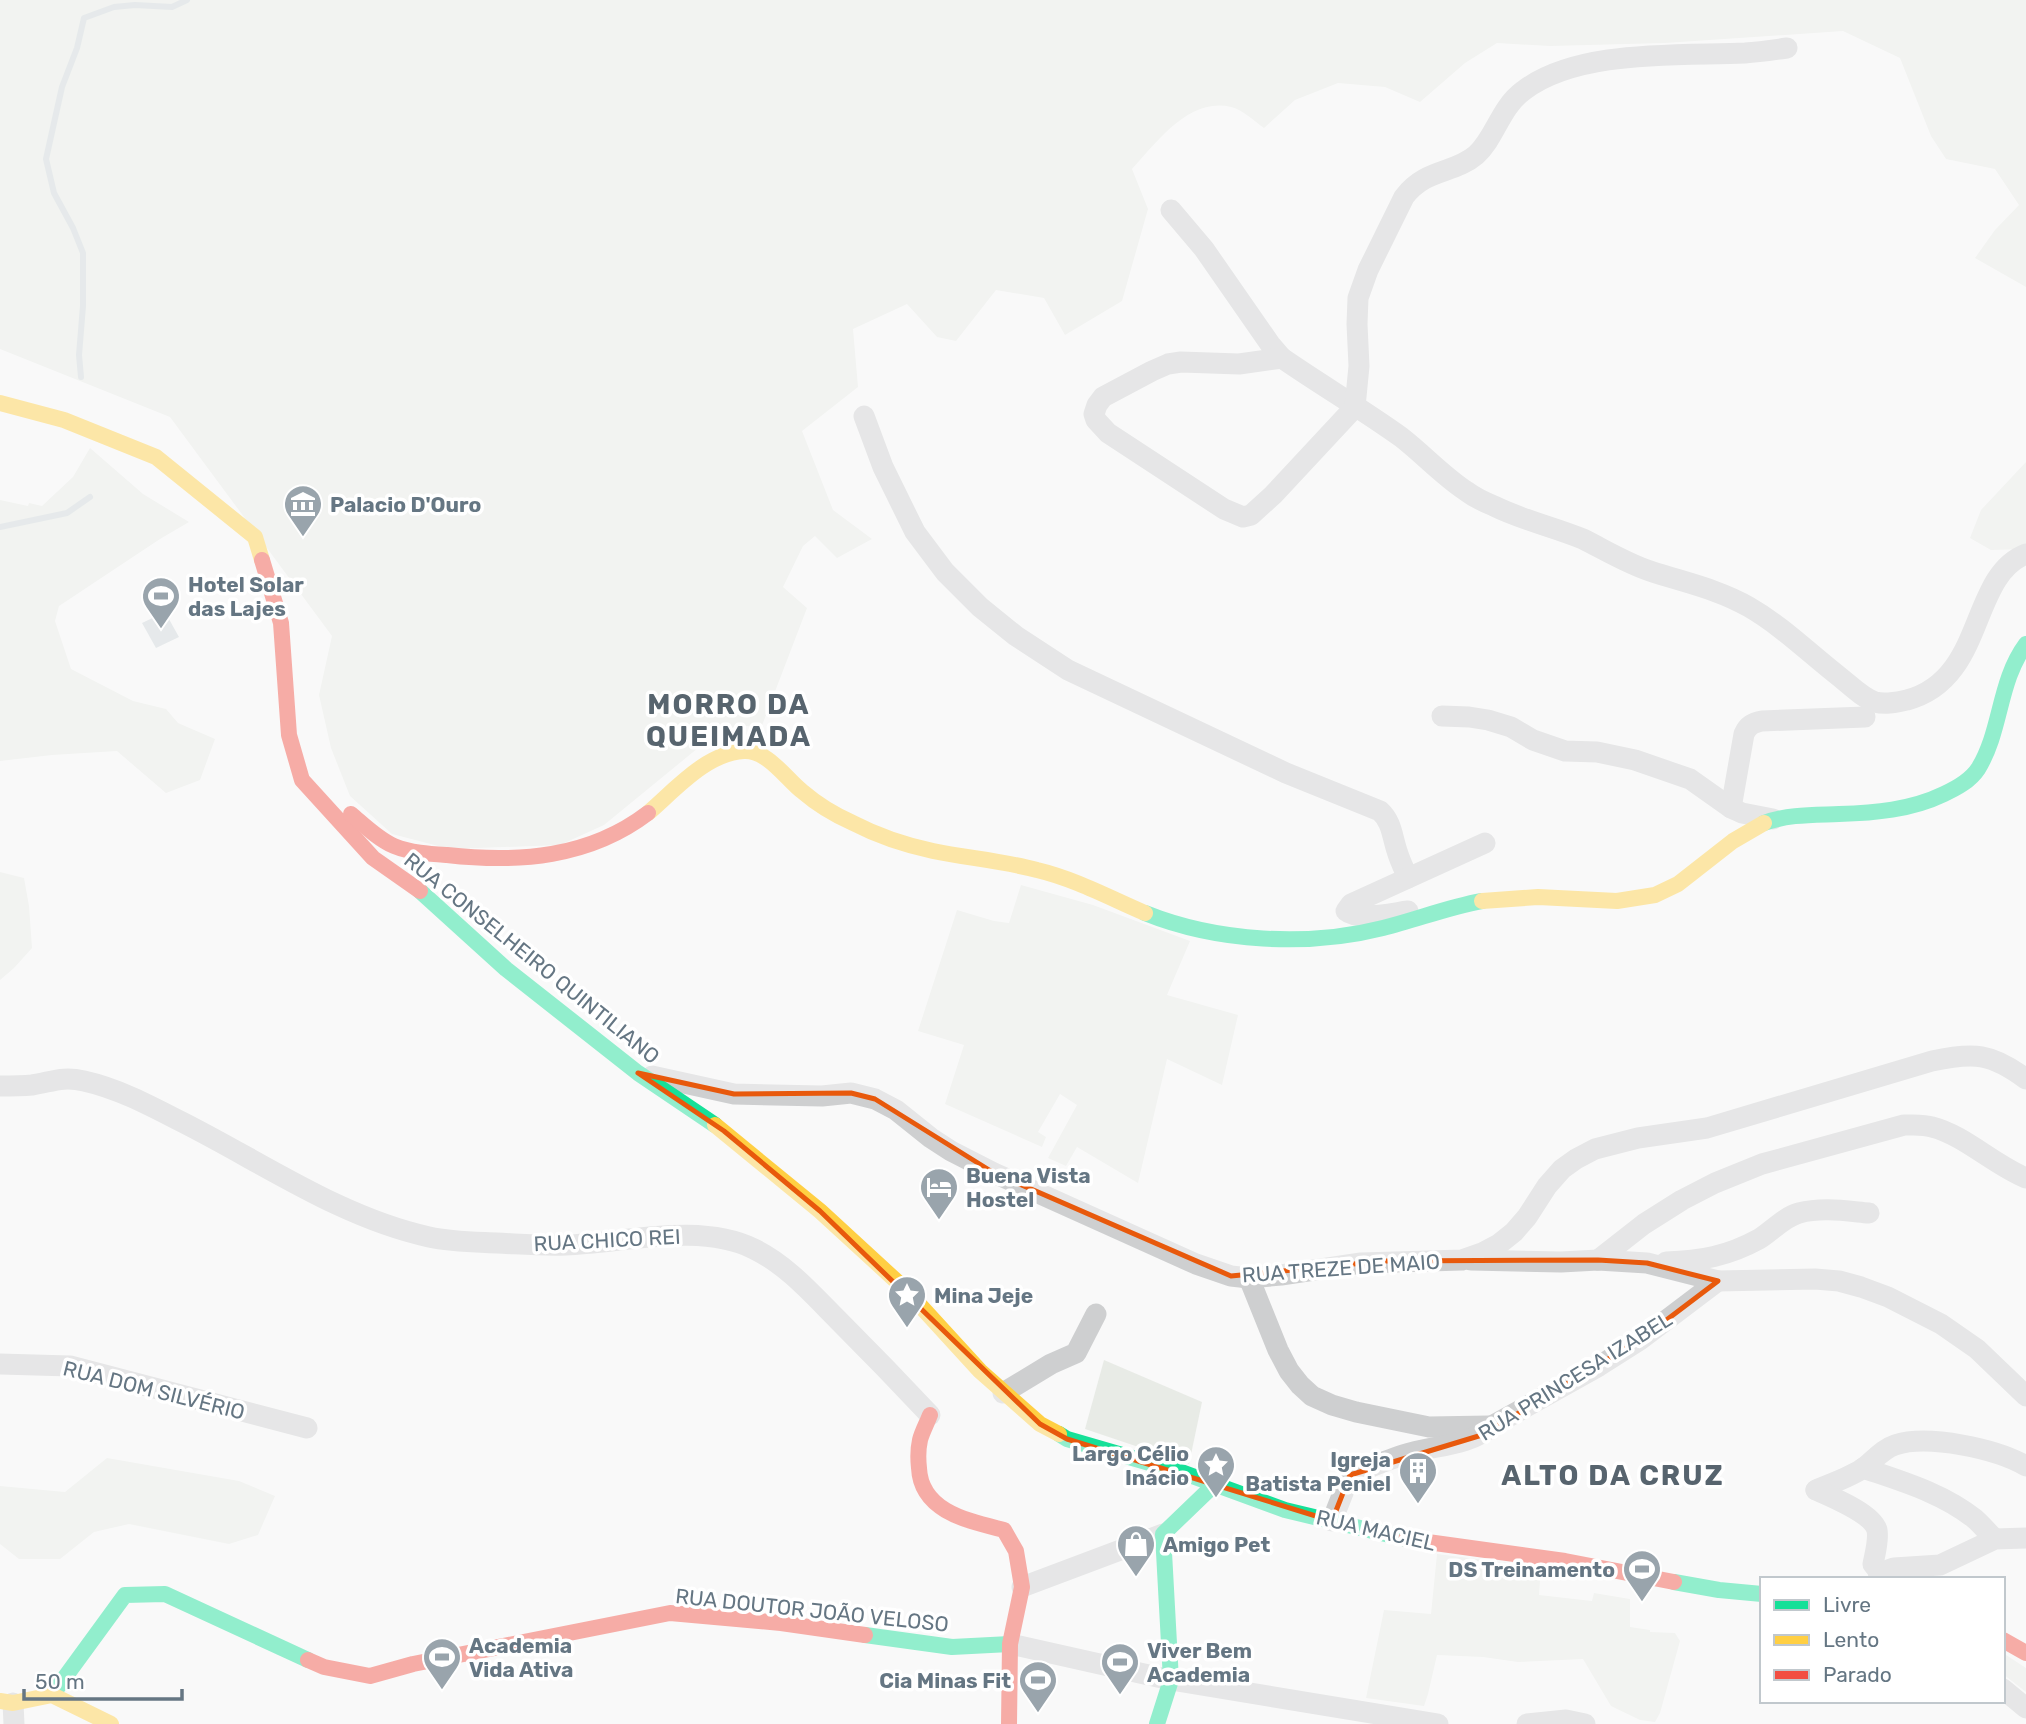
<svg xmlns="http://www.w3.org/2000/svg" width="2026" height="1724" font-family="Rubik,sans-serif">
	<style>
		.green { fill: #e8ebe6 }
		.water { fill: #ced6d9 }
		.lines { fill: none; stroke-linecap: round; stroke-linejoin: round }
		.stream { stroke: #ced6d9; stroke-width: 6 }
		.street { stroke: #cecfd0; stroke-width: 21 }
		.fast { stroke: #16e098; stroke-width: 16 }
		.slow { stroke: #ffcf43; stroke-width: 16 }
		.jam { stroke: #f24e42; stroke-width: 16 }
		.marked { fill: none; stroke: #e8590c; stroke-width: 5; stroke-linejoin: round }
		.labels { text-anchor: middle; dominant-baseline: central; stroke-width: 7; stroke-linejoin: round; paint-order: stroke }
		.poi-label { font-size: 21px; font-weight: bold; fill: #657683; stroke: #fff; text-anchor: start }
		.street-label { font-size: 21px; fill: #657683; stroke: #fff }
		.district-label { font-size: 28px; font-weight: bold; letter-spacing: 2px; fill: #57646e; stroke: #fff }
	</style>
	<rect width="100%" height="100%" fill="#f9f9f9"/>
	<g class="green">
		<path d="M0,0h2026v287l-51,-29 20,-28 24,-25 -24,-36 -49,-10 -15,-23 -31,-78 -57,-27 -178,12 -115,3 -53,-3 -32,20 -45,39 -35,-15 -47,-4 -43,17 -31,28c-10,-7 -22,-19 -33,-21 -42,-10 -74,35 -99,62l16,40 -26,92 -57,34 -21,-37 -48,-8 -40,51 -19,-4 -30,-33 -54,25 5,58 -56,44 31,79 39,29 -35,19 -22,-22 -12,10 -20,41 24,21 -46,120 -14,-2 -27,4 -116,95 -44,20 -110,4 -58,-15 -42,-38 -19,-48 -12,-53 13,-59 -162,-219 -170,-68z"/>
		<path d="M90,448l53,46 46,28 -29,17 -101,67 -4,15 16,48 62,32 33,8 12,14 37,16 -15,41 -34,13 -49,-42 -65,4 -52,6v-261l28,6 1,-3 13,3 31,-29z"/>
		<path d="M2026,462v87l-35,1 -21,-12 11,-28z"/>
		<path d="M0,872l24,6 5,28 3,42 -18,20 -14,12z"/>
		<path d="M1021,885l72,20 97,36 -23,54 71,20 -16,70 -55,-26 -29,124 -61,-36 -11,19 -18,-8 29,-53 -17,-11 -22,38 8,5 -4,10 -97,-43 19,-59 -46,-14 39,-121 37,11 15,2z"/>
		<path d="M1104,1360l98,42 -13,62 -104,-35z"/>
		<path d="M107,1458l132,23 36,15 -17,39 -29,9 -100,-20 -35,8 -34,27h-41l-19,-15v-58l65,6z"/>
		<path d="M1437,1554l104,13 -2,28 53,6 2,-8 36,6v28l20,3v2l25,1 5,8 -20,72 -5,9 -15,-2 -29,-14 -28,-47 -65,3 -35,-5 -46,-2 -9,39 -4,12 -58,-8 18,-88 47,4z"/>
		<path d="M2003,1653l23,15v24l-23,-18z"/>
	</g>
	<path class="water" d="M165,612l14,25 -23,11 -14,-25z"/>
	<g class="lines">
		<g class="stream">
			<path d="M81,377l-2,-22 4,-49v-53l-10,-25 -19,-35 -8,-34 16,-72 15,-39 7,-30 30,-11 21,-2 37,2 15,-7"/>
			<path d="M0,527l67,-14 23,-16"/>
		</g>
		<g class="street">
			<path d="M1171,210l33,39 66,95 12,14c39,27 80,51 119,79 22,17 42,39 65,54 8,6 18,11 28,15 28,14 60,21 89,33 22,11 43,24 67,32 33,11 68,18 99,36 33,19 61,47 92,71 10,8 22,20 34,24 11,3 22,0 32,-2 79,-21 62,-124 119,-146"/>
			<path d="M1282,358l-43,6 -58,-2 -13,2 -16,7 -49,26 -6,8 -3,9 2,6 12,13 116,76 19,8 8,-2 22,-20 82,-88 4,-41 -2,-42 1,-26 10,-28 36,-73c22,-29 50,-23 72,-42 19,-17 24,-47 47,-64 54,-42 156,-35 222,-38 14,-1 28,-3 42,-5"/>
			<path d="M864,416l19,51 32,65 30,40 35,35 36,29 52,34 218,103 94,38c12,11 12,25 17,40 3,10 7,18 11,27"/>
			<path d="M1442,716l27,1 19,3 23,7 22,13 32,11 32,1 38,8 55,19 41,29 11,5 31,6"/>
			<path d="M1731,808l13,-74c4,-9 9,-11 18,-13l103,-4"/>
			<path d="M1408,911c-16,2 -50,10 -62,0l5,-7 134,-61"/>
			<path d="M652,1076l82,18 88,2 29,-3 24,6 21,11 35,28 20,13 43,22 202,91 35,12 18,2 32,-3 80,-12 101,-3 20,-7 17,-9 15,-12 13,-15 20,-31 15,-17 14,-10 19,-10 43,-11 69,-10 225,-67c42,-9 59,-8 94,18"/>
			<path d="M0,1086c10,0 21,0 32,-1 20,-3 30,-9 52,-4 32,7 63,23 92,38 83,41 162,98 253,118 22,5 46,5 68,6 23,1 46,3 69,2 57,-2 134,-23 188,4 33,16 58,45 84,71 31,31 62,63 92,95"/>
			<path d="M1471,1260l90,2 37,-2 49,3 71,18 97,-2 24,2 22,6 27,10 53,27 36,25 49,47"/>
			<path d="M1598,1260l46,-36 38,-24 33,-17 47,-19 142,-39c10,0 19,-1 28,2 32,8 62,38 94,51"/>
			<path d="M1666,1262c35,-1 62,-6 93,-23 13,-8 25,-22 40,-26 23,-6 47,-2 70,0"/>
			<path d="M1249,1278l29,72 11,21 11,14 12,11 20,9 24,7 73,15 60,-1"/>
			<path d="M0,1364l70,2 237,62"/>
			<path d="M1003,1393l48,-29 25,-11 20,-39"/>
			<path d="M1863,1468c38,13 80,25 112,51 7,6 13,14 20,20"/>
			<path d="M1816,1490c16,-7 35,-13 49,-23 10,-8 18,-18 30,-22 33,-11 102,4 131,21"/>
			<path d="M1816,1490c15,7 56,23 61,40 2,10 -2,24 -4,34l7,9"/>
			<path d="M1332,1521l18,-46c18,-7 35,-14 53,-20 29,-10 65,-8 89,-29l107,-60 41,-26 78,-59"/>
			<path d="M1878,1579l2,-6 14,-5 46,-3 55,-26 31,-1"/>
			<path d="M1022,1587l141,-53"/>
			<path d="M1010,1644l161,36 267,44"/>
			<path d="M2003,1689l23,19"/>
			<path d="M13,1703l1,21"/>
			<path d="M1527,1724l39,-4 19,4"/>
		</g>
		<g class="fast">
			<path d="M1764,823c25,-9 49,-8 75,-9 35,-1 72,-4 105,-20 13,-6 26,-13 34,-25 24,-39 20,-87 48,-125"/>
			<path d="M420,891l86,78 132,104 77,52"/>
			<path d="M1145,913c72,29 163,34 238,15 33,-8 65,-21 99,-27"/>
			<path d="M1059,1434l8,5 117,34 101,37 121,29"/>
			<path d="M1674,1582l45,8 43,4"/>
			<path d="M865,1635l87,12 58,-3"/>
			<path d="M52,1695l73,-100 40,-1 143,66"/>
			<path d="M1157,1724l14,-44 -8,-146 52,-50"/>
		</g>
		<g class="slow">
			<path d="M0,403l64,17 92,37 99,80 7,23"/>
			<path d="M648,813c27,-23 58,-60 96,-62 24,-1 42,28 59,41 15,13 32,23 50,31 25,13 52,22 80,28 34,7 70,10 104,19 38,9 73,28 108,43"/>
			<path d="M1482,901l56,-4 79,4 38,-6 23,-11 55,-43 31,-18"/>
			<path d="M715,1125l105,86 85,78 75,82 60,53 19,10"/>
			<path d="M0,1701l13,2 39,-8 59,29"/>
		</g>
		<g class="jam">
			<path d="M262,560l19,63 8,112 13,45 71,78 47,33"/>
			<path d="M351,814c13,11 27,25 43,32 17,7 36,8 53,9 71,8 142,3 201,-42"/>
			<path d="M930,1415c-3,8 -8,17 -10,25 -2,9 -2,19 -1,28 2,44 50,53 85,62l12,21 6,36 -12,57 -1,80"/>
			<path d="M1406,1539l159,22 109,21"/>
			<path d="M2003,1640l23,13"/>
			<path d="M308,1660l16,7 46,9 43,-12 257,-51 111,10 84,12"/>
		</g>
	</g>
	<path d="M0 0H2026V1724H0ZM638,1073l96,21 117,-1 24,6 119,74 237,103 153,-15 214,-1 49,3 71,18 -78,59 -158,95 -132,40 -18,46 -265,-82 -27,-15 -220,-213 -96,-80z" fill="#f9f9f9" fill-opacity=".55" fill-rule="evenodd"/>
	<path class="marked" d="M638,1073l96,21 117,-1 24,6 119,74 237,103 153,-15 214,-1 49,3 71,18 -78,59 -158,95 -132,40 -18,46 -265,-82 -27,-15 -220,-213 -96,-80z"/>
	<defs>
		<symbol id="museum-pin" viewBox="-11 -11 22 30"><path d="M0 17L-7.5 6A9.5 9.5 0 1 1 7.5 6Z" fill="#99a4ac" stroke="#fff"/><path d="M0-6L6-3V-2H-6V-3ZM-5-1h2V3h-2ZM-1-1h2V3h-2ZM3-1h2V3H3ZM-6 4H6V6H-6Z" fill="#fff"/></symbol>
		<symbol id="stadium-pin" viewBox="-11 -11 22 30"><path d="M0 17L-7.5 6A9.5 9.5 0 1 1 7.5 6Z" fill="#99a4ac" stroke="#fff"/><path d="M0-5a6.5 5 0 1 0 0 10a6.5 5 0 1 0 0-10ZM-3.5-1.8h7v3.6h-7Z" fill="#fff"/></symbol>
		<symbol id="hotel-pin" viewBox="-11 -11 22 30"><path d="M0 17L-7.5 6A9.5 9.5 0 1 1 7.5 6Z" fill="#99a4ac" stroke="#fff"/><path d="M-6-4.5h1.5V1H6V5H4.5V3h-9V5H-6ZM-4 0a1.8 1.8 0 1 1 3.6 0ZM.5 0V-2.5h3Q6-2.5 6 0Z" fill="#fff"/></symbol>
		<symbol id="sight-pin" viewBox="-11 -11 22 30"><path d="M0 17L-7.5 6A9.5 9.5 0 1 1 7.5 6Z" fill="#99a4ac" stroke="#fff"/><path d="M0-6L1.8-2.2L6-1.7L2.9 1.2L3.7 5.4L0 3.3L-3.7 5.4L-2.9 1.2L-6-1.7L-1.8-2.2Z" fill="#fff"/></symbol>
		<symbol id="building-pin" viewBox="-11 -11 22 30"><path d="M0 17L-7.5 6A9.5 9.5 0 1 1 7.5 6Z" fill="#99a4ac" stroke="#fff"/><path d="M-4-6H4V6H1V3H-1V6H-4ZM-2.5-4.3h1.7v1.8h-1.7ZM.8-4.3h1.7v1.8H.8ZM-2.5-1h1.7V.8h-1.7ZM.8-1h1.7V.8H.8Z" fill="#fff"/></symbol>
		<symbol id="shop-pin" viewBox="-11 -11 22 30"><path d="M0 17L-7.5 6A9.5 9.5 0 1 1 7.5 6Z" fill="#99a4ac" stroke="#fff"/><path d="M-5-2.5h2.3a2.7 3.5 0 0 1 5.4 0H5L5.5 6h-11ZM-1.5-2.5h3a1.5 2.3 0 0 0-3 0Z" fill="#fff"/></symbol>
	</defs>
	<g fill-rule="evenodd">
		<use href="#museum-pin" x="281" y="482" width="44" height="60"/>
		<use href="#stadium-pin" x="139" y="574" width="44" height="60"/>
		<use href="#hotel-pin" x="917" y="1165" width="44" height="60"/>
		<use href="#sight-pin" x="885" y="1273" width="44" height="60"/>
		<use href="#sight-pin" x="1194" y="1443" width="44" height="60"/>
		<use href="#building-pin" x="1396" y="1449" width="44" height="60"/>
		<use href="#shop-pin" x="1114" y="1522" width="44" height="60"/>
		<use href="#stadium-pin" x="1620" y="1547" width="44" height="60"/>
		<use href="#stadium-pin" x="420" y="1635" width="44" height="60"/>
		<use href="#stadium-pin" x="1098" y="1640" width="44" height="60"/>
		<use href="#stadium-pin" x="1016" y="1658" width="44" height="60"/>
	</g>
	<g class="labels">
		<g class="poi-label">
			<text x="330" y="504">Palacio D'Ouro</text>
			<text x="188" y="584">Hotel Solar<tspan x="188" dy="24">das Lajes</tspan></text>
			<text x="966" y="1175">Buena Vista<tspan x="966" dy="24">Hostel</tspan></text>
			<text x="934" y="1295">Mina Jeje</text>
			<text x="1189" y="1453" text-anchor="end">Largo Célio<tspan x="1189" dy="24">Inácio</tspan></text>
			<text x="1391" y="1459" text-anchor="end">Igreja<tspan x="1391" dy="24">Batista Peniel</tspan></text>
			<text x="1163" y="1544">Amigo Pet</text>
			<text x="1615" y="1569" text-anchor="end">DS Treinamento</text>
			<text x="469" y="1645">Academia<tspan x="469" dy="24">Vida Ativa</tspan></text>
			<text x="1147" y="1650">Viver Bem<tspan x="1147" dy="24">Academia</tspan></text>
			<text x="1011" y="1680" text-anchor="end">Cia Minas Fit</text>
		</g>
		<g class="street-label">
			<text transform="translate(532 958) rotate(39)">RUA CONSELHEIRO QUINTILIANO</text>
			<text transform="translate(607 1240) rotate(-3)">RUA CHICO REI</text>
			<text transform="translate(1341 1268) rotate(-4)">RUA TREZE DE MAIO</text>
			<text transform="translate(1575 1376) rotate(-32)">RUA PRINCESA IZABEL</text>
			<text transform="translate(154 1390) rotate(14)">RUA DOM SILVÉRIO</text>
			<text transform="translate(1376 1530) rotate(13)">RUA MACIEL</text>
			<text transform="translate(812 1610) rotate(6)">RUA DOUTOR JOÃO VELOSO</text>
		</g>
		<g class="district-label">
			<text x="729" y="704">MORRO DA<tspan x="729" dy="32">QUEIMADA</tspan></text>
			<text x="1613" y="1475">ALTO DA CRUZ</text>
		</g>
	</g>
	<rect x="1760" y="1577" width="245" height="126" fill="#ffffff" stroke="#c1c8cd" stroke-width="2"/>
	<rect x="1774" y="1600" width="35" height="10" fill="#16e098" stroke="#c1c8cd" stroke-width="2"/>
	<text x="1823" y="1612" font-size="21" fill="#657683">Livre</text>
	<rect x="1774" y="1635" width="35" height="10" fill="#ffcf43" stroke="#c1c8cd" stroke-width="2"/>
	<text x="1823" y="1647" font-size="21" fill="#657683">Lento</text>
	<rect x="1774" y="1670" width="35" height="10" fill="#f24e42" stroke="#c1c8cd" stroke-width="2"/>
	<text x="1823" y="1682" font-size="21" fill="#657683">Parado</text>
	<path d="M24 1689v10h158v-10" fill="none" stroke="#657683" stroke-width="3.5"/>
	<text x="35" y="1689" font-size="21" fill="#657683" stroke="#ffffff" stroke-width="5" paint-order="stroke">50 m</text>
</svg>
